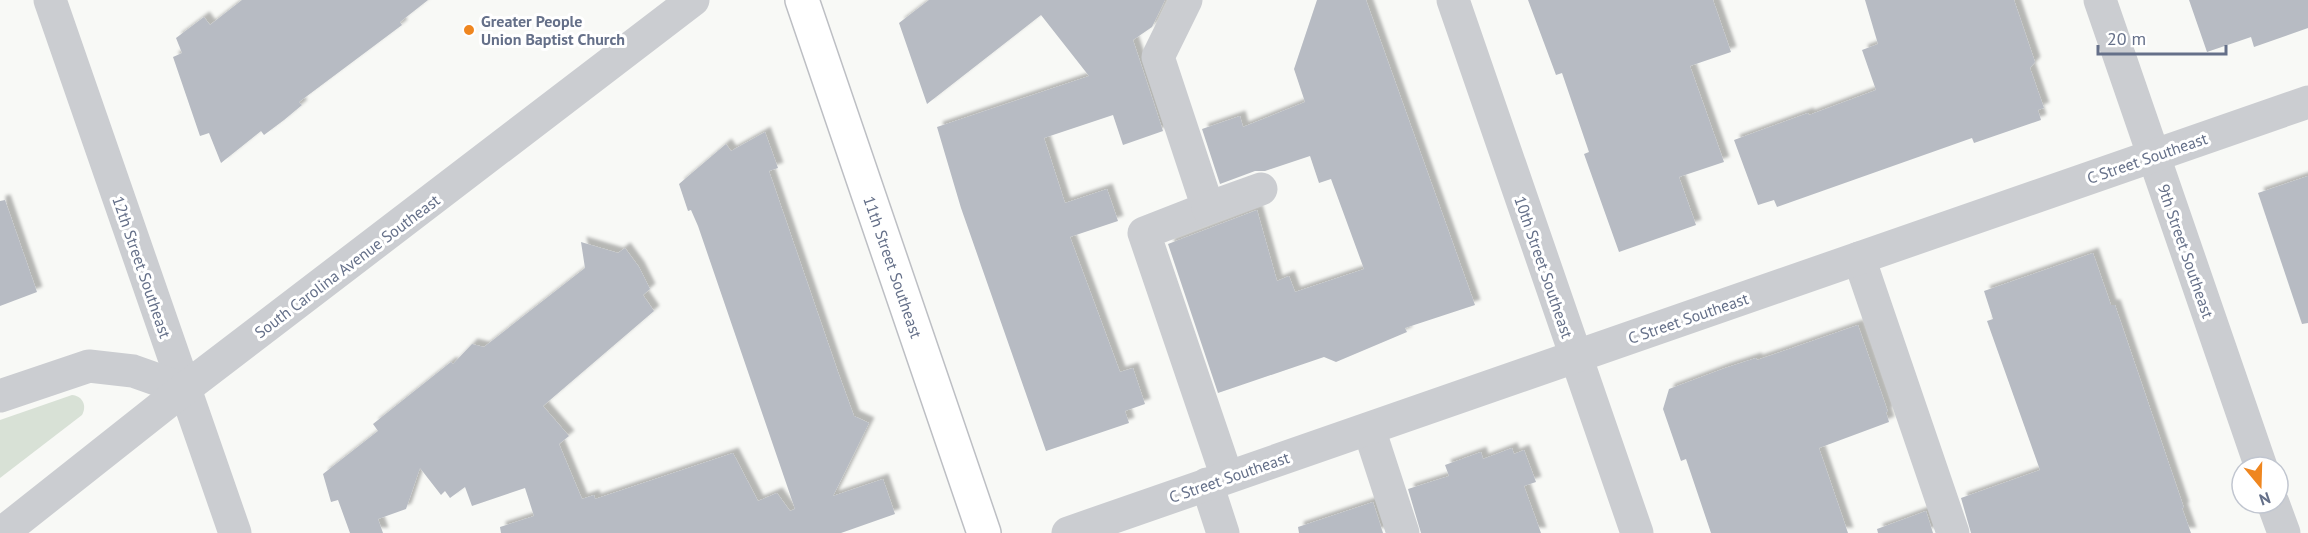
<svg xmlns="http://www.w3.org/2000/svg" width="2308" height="533" font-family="'PT Sans',sans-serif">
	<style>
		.green { fill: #d8e1d6 }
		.building { fill: #b7bbc3; filter: url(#shadow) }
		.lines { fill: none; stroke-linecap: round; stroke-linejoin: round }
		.major-casing { stroke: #bdbfc4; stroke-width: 36 }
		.minor { stroke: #cbcdd1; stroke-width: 33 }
		.major { stroke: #fff; stroke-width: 33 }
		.poi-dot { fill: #ef861f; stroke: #fff; stroke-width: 2 }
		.labels { text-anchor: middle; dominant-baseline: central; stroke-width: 6; stroke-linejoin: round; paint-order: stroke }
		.poi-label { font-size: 16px; font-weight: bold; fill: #657089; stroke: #fff; text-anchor: start }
		.street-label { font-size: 16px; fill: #657089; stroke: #fff }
	</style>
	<defs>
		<filter id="shadow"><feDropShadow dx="5.5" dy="-5.5" stdDeviation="1.5" flood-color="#0004"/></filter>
	</defs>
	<rect width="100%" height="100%" fill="#f8f9f6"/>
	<path class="green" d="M72,395c11,1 15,11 10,20l-82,63v-58z"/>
	<g class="building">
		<path d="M242,0h186l-28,22 2,3 -103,77 3,3 -18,15 -20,15 -3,-4 -40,32 -12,-30 -9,3 -27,-79 9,-4 -6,-15 28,-21 6,8z"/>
		<path d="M929,0h236l-13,27 -19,13 30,91 -40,14 -10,-30 -69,23 21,65 42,-14 11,32 -48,16 50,135 13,-4 12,36 -20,7 4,12 -83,28 -85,-243 -24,-81 152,-51 -48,-61 -114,89 -28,-81z"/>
		<path d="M1317,0h49l109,305 -70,23 2,4 -71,30 -12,-5 -106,36 -50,-149 89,-34 20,71 12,-5 6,16 69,-23 -33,-90 -12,4 -9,-27 -45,15h-10l-35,13 -18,-55 38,-13 3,11 62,-25 -11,-33z"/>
		<path d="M1528,0h185l18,52 -41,14 34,96 -45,15 17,48 -77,27 -35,-98 5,-2 -27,-79 -6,2z"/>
		<path d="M1865,0h149l21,62 -5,6 14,40 -6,2 3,10 -67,23 -2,-5 -195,69 -3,-7 -16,5 -24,-65 74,-27 1,2 67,-25 -14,-40 16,-6z"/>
		<path d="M2189,0h119v28l-54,19 -3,-10 -44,15z"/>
		<path d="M765,132l13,36 -9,3 69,201 16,44 15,7 -36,73 50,-17 12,35 -54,19h-340l-1,-6 34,-11 -9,-28 -53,18 -7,-19 -15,11 -5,-7 -4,4 -21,-27 -14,41 -28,10 5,14h-33l-12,-33 -7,2 -8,-28 55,-43 -5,-7 78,-62 2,2 19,-20 12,3 101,-79 -4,-26 37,11 7,-5 14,19 11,22 -7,6 11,16 -111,95 26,30 -10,8 23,55 12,-4 1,4 138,-46 25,48 19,-8 13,18 5,-2 -97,-283 -7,-16 -3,1 -9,-27 47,-40 5,7z"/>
		<path d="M2308,176v147l-6,1 -44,-131z"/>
		<path d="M5,200l32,92 -37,14v-105z"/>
		<path d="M2093,253l18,52h4l69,203h-2l9,25h-220l-10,-35 79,-28 -53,-149 6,-2 -9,-28z"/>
		<path d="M1858,325l30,87h-2l3,10 -70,26 29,85h-137l-25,-74 -5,2 -18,-52 6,-20 56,-21 31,-10 1,2z"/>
		<path d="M1512,448l2,6 10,-4 12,32 -12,4 17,47h-120l-13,-44 41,-13 -4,-11 36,-13 2,7z"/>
		<path d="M1373,502l10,31h-84l-1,-6z"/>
		<path d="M1926,511l7,22h-55l-1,-4z"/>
	</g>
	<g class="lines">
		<defs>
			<path id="major" d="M802,0l182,533"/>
		</defs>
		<use href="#major" class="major-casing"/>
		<g class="minor">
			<path d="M50,0l185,533"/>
			<path d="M1186,0l-28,57 50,151 -64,25 83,244"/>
			<path d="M1453,0l184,533"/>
			<path d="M2100,0l161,467"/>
			<path d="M1208,208l53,-19"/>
			<path d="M1859,258l94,275"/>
			<path d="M0,396l89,-30 44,5 51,18"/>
			<path d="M1369,429l34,104"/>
			<path d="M1207,484l16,49"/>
			<path d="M2273,503l11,30"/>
			<path d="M2,533l182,-144 509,-389"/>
			<path d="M1068,533l1240,-431"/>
		</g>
		<use href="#major" class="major"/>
	</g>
	<circle class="poi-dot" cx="469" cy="30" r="6"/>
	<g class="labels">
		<g class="poi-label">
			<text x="481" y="21">Greater People<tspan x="481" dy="18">Union Baptist Church</tspan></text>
		</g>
		<g class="street-label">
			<text transform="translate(2147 158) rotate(-19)">C Street Southeast</text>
			<text transform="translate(2186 251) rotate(71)">9th Street Southeast</text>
			<text transform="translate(347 266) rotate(-37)">South Carolina Avenue Southeast</text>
			<text transform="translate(142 267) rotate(71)">12th Street Southeast</text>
			<text transform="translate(893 267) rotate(71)">11th Street Southeast</text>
			<text transform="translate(1544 267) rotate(71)">10th Street Southeast</text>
			<text transform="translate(1688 318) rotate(-19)">C Street Southeast</text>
			<text transform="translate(1229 477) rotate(-19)">C Street Southeast</text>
		</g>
	</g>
	<g transform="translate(2260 485) rotate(161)"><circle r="28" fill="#ffffff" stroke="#c1c6d0" stroke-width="1.5"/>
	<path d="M0-4.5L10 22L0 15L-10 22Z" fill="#ef861f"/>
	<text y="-9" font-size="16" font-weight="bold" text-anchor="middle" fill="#657089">N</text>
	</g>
	<path d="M2098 45v9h128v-9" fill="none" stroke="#657089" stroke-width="3"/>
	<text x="2107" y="45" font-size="18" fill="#657089" stroke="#ffffff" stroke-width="4.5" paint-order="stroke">20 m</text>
</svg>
